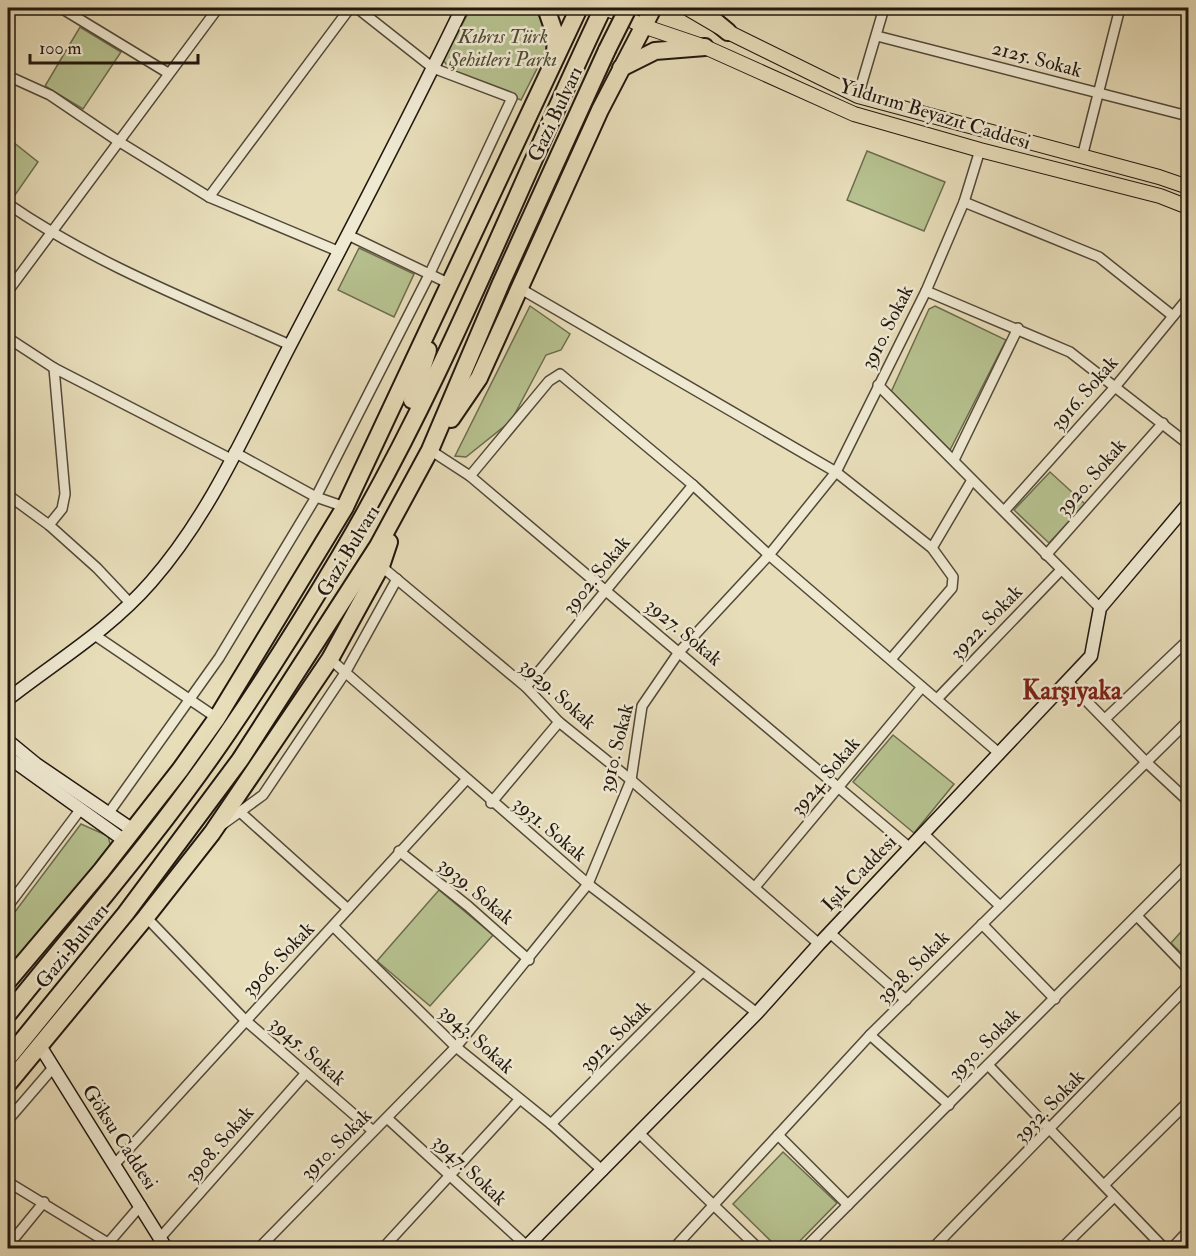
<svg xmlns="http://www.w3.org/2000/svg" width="1196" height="1256" font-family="'IM FELL Double Pica',serif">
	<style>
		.green { fill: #b6c18f; stroke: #6c6c4e; stroke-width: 1.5 }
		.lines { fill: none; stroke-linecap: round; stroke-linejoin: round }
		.street-casing { stroke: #524839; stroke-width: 12 }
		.secondary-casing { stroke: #21170e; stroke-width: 15 }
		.primary-casing { stroke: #21170e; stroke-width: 16 }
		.highway-casing { stroke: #21170e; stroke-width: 20 }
		.street { stroke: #efe9d2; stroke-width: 9 }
		.secondary { stroke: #efe9d2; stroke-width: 12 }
		.primary { stroke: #e7ddb9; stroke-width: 14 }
		.highway { stroke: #e7ddb9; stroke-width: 16 }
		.highway-bridge-casing { stroke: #21170e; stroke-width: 20; stroke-linecap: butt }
		.highway-bridge { stroke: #e7ddb9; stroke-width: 16 }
		.labels { text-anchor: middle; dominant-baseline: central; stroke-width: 5; stroke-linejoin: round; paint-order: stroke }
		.park-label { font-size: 20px; font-style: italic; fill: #4e4a35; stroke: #efe9d2 }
		.street-label { font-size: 20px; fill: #21170e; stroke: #efe9d2 }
		.district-label { font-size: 26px; font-weight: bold; fill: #7a1f14; stroke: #efe9d2 }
	</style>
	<rect width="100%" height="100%" fill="#e7ddb9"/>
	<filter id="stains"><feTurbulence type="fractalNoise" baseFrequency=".00333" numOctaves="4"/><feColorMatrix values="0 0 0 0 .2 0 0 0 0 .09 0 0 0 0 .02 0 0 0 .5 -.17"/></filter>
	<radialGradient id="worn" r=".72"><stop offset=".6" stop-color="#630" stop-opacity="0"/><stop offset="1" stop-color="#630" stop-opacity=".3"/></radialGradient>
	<g class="green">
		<path d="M471,8h65l12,29 -2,14 -25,49 -69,-28 -9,-12z"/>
		<path d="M80,27l41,25 -38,57 -38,-23z"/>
		<path d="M8,138l30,24 -23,33 -7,-5z"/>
		<path d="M867,151l78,31 -21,49 -77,-31z"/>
		<path d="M359,248l55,26 -20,43 -56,-27z"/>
		<path d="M530,306l40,28 -9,16 -15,5 -35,66 -45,36 -11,-1z"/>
		<path d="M935,306l71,34 -56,110 -59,-58 38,-83z"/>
		<path d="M1050,472l35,32 -36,39 -35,-33z"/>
		<path d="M893,735l61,49 -40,49 -61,-51z"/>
		<path d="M81,824l27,12 4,15 -104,120v-50z"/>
		<path d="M439,890l54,45 -63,71 -53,-45z"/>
		<path d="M1188,924v36l-17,-17z"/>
		<path d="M783,1152l54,51 -44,45h-15l-45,-44z"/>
	</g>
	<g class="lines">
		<defs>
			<g id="street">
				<path d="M61,8l107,65"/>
				<path d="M877,36l311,80"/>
				<path d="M8,76l42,19 68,46 91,56 131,55"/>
				<path d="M858,96l26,-88"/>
				<path d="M1082,157l38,-149"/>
				<path d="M209,197l141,-189"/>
				<path d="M964,202l135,55 74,59"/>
				<path d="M8,204c87,60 186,98 282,141"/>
				<path d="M348,235l102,49"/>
				<path d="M521,289l315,183 96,76"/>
				<path d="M8,291l210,-283"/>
				<path d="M926,291l144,61 118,92"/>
				<path d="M8,338l46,30 177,91"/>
				<path d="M878,385l222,223"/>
				<path d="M430,450l40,26 440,372"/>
				<path d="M234,452l82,45 29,10"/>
				<path d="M954,460l64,-132"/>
				<path d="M470,476l79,-95 11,-7 133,111 76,70 231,199"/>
				<path d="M8,495l41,30 48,43 33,35"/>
				<path d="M1005,510l110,-123 73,-89"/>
				<path d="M49,525l13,-16 3,-15 -11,-126"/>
				<path d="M1046,555l117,-132"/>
				<path d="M381,566l145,121 33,35 72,58 188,164"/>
				<path d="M96,636l121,82"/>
				<path d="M330,659l258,225 169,129"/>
				<path d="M891,659l61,-71 1,-11 -21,-29 40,-68"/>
				<path d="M1068,682l77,79 43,40"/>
				<path d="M526,687l167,-202"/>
				<path d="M937,699l123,-128"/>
				<path d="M1105,719l83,-79"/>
				<path d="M491,803l68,-81"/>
				<path d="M240,812l108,97"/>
				<path d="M108,814l111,-156 97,-161 114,-224 82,-175 -79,-30 -76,-60"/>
				<path d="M223,824l40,-29 82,-122 52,-94"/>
				<path d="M924,834l76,72"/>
				<path d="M399,851l69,55 61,54"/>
				<path d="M755,887l167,-200"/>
				<path d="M8,906l72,-96"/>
				<path d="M1137,916l51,53"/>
				<path d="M146,917l99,103 128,111"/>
				<path d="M982,924l73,75"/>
				<path d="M334,927l122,120 95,77 52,47"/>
				<path d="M830,933l76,67"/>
				<path d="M870,1035l79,70"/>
				<path d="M988,1065l176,183"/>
				<path d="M387,1118l142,130"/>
				<path d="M8,1120l44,-51"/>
				<path d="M551,1124l151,-152"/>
				<path d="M640,1134l118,114"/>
				<path d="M778,1135l70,70"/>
				<path d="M115,1164l351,-384"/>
				<path d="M8,1182l100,61"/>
				<path d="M1104,1185l84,-83"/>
				<path d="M160,1238l146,-165"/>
				<path d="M8,1246l36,-44"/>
				<path d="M104,1248l37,-43"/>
				<path d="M259,1248l197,-201 132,-163 43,-104 11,-74 37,-54 90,-97 67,-83 90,-181 38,-89 16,-52"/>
				<path d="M383,1248l136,-148"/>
				<path d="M674,1248l196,-213 318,-314"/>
				<path d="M805,1248l383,-384"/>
				<path d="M933,1248l255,-262"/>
				<path d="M1062,1248l52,-51"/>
				<path d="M1172,1248l16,-17"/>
			</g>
			<g id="secondary">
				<path d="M8,699c50,-39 101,-69 143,-117 58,-66 94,-149 134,-227 60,-115 121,-230 177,-347"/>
				<path d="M8,741l28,23 97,66"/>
				<path d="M8,757l117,84"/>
				<path d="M40,1046l126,202"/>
				<path d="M525,1248l232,-235 62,-69 272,-288 9,-48 88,-104"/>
			</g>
			<g id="primary">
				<path d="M606,8l37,18 62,21 149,67 126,36 180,46 28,11"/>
				<path d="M687,8l41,24 130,64 301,81 29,10"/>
			</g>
			<g id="highway">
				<path d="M546,8l10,29 -1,16"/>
				<path d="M699,8l29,24"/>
				<path d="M621,68l34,-17 50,-4"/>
				<path d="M412,400l16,-50"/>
				<path d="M451,419l28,-41 121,-268 53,-102"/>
				<path d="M8,981l93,-110 79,-101 37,-52 128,-211 234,-499"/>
				<path d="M8,1014c75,-93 154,-184 221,-283 39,-57 76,-116 111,-175 104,-174 176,-366 263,-548"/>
				<path d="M8,1058l118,-145 114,-153 138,-214 52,-96 71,-167 106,-233"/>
				<path d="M8,1084l138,-167 66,-84 118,-174 51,-93 8,-24"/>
			</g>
		</defs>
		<use href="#street" class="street-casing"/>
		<use href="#secondary" class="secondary-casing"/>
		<use href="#primary" class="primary-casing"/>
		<use href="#highway" class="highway-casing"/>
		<use href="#street" class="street"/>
		<use href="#secondary" class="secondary"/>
		<use href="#primary" class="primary"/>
		<use href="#highway" class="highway"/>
		<defs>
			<path id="highway-bridge" d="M607,50l21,-42"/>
		</defs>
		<use href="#highway-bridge" class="highway-bridge-casing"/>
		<use href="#highway-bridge" class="highway-bridge"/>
	</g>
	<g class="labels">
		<g class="park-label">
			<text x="503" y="36">Kıbrıs Türk<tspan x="503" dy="23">Şehitleri Parkı</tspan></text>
		</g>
		<g class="street-label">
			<text transform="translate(1037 59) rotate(15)">2125. Sokak</text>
			<text transform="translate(555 114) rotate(-65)">Gazi Bulvarı</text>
			<text transform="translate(935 114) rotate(17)">Yıldırım Beyazıt Caddesi</text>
			<text transform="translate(887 327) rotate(-63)">3910. Sokak</text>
			<text transform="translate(1084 393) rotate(-49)">3916. Sokak</text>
			<text transform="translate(1091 477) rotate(-49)">3920. Sokak</text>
			<text transform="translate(348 551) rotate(-59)">Gazi Bulvarı</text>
			<text transform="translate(596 575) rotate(-51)">3902. Sokak</text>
			<text transform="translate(986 622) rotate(-46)">3922. Sokak</text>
			<text transform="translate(684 632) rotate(40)">3927. Sokak</text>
			<text transform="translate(558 694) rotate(42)">3929. Sokak</text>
			<text transform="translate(616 748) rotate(-76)">3910. Sokak</text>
			<text transform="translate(825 776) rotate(-50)">3924. Sokak</text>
			<text transform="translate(550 829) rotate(40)">3931. Sokak</text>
			<text transform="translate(859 873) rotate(-46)">Işık Caddesi</text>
			<text transform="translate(476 891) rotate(40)">3939. Sokak</text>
			<text transform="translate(72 946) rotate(-51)">Gazi Bulvarı</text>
			<text transform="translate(278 959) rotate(-46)">3906. Sokak</text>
			<text transform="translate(913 967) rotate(-45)">3928. Sokak</text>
			<text transform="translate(615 1036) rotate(-45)">3912. Sokak</text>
			<text transform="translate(477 1039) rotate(42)">3943. Sokak</text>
			<text transform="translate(984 1044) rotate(-45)">3930. Sokak</text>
			<text transform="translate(308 1051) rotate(41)">3945. Sokak</text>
			<text transform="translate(1049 1106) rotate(-46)">3932. Sokak</text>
			<text transform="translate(120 1137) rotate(57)">Göksu Caddesi</text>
			<text transform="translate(219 1144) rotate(-49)">3908. Sokak</text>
			<text transform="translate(336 1144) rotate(-45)">3910. Sokak</text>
			<text transform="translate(470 1170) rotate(43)">3947. Sokak</text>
		</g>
		<g class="district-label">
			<text x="1072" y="691">Karşıyaka</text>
		</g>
	</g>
	<rect width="1196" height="1256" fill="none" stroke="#e7ddb9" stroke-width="30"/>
	<rect x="9" y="9" width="1178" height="1238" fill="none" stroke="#21170e" stroke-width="3"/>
	<rect x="15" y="15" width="1166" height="1226" fill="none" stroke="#21170e" stroke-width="1.5"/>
	<path d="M30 54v9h168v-9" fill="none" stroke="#21170e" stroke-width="3"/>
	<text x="39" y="54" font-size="18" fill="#21170e" stroke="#efe9d2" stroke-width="4.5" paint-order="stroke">100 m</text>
	<rect width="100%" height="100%" filter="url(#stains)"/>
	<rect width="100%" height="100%" fill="url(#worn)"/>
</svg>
